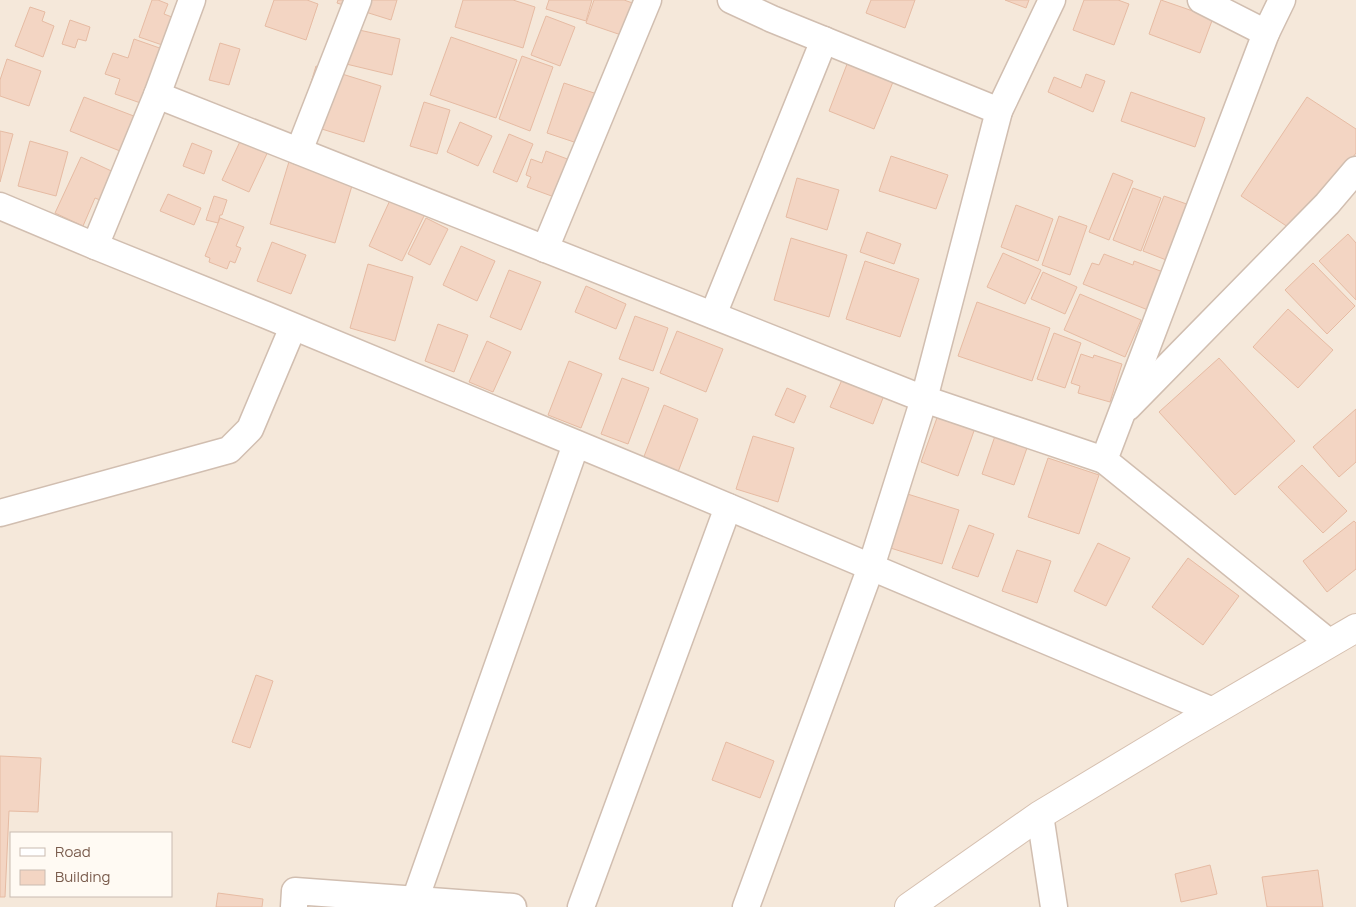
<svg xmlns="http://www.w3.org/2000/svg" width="1356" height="907" font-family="Manrope,sans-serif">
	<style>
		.residential { fill: #f5e8da; fill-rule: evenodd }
		.building { fill: #f3d5c3; stroke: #e6bba3 }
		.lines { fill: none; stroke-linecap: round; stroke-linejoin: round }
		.street-casing { stroke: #d1beb0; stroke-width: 29 }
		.secondary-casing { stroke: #d6c0b0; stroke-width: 30 }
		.street { stroke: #fff; stroke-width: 26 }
		.secondary { stroke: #fff; stroke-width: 28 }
	</style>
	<rect width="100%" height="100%" fill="#fdf6ec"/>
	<path class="residential" d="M0,0h1356v907h-1356zM11,833h160v63h-160z"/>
	<g class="building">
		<path d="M152,0h6l10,4 -4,10 13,5 -9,28 -29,-10z"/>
		<path d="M274,0h33l11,4 -12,36 -41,-14z"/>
		<path d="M338,0h59l-6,20 -54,-17z"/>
		<path d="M463,0h50l22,7 -12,41 -68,-21z"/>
		<path d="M549,0h43l-6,21 -40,-12z"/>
		<path d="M594,0h30l17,6 -11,32 -44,-15z"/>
		<path d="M871,0h44l-10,28 -39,-15z"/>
		<path d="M1005,0h24l-3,8z"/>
		<path d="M1084,0h34l11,4 -15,41 -41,-15z"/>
		<path d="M1161,0l52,18 -13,35 -51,-19z"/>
		<path d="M30,7l15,5 -3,9 12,5 -11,31 -28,-11z"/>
		<path d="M546,16l29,11 -15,39 -29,-11z"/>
		<path d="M70,20l20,7 -4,14 -8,-2 -3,9 -13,-4z"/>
		<path d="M350,28l50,11 -8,36 -50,-12z"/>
		<path d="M451,37l66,23 -21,58 -66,-23z"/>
		<path d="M134,39l34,12 -19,55 -34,-12 5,-15 -15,-5 8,-21 15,5z"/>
		<path d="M220,43l20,6 -11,36 -20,-5z"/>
		<path d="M522,56l31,11 -23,64 -31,-12z"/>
		<path d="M7,59l34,12 -12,35 -29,-10v-16z"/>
		<path d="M849,59l46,18 -21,52 -45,-18z"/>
		<path d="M316,66l65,20 -17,56 -65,-20z"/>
		<path d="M1086,74l19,7 -12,31 -45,-20 6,-15 27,11z"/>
		<path d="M564,83l42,14 -17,50 -42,-14z"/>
		<path d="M1131,92l74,26 -10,29 -74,-26z"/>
		<path d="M84,97l55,21 -14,35 -55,-22z"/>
		<path d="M1307,97l49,32v24l-9,12 -3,-2 -37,54 -16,12 -50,-33z"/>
		<path d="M424,102l26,8 -13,44 -27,-8z"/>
		<path d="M460,122l32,14 -14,30 -31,-14z"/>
		<path d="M0,131l13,3 -13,48z"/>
		<path d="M244,133l27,12 -22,47 -27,-12z"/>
		<path d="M509,134l24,10 -16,38 -24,-10z"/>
		<path d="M30,141l38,11 -12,44 -38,-10z"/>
		<path d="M295,142l64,20 -24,81 -65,-19z"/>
		<path d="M192,143l20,8 -8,23 -21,-8z"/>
		<path d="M546,151l24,9 -13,38 -30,-11 4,-10 -5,-2 5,-16 11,4z"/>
		<path d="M891,156l57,19 -12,34 -57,-18z"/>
		<path d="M81,157l37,17 -13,28 -10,-4 -12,28 -28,-13z"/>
		<path d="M1113,173l20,8 -24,59 -20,-8z"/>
		<path d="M797,178l42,12 -12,40 -41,-13z"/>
		<path d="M1133,188l28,10 -20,53 -28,-11z"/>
		<path d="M168,194l33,14 -7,17 -34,-14z"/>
		<path d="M214,196l13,4 -5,15h-2l-2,8 -12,-3z"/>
		<path d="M1164,196l31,11 -21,56 -31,-12z"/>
		<path d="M391,198l34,16 -23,47 -33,-15z"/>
		<path d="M1016,205l37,14 -15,42 -37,-14z"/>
		<path d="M1059,216l28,10 -17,49 -28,-10z"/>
		<path d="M220,218l24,9 -8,19 5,2 -6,15 -5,-2 -3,8 -18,-7 1,-4 -5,-2z"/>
		<path d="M426,218l22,11 -18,36 -22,-11z"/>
		<path d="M867,232l34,12 -7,20 -34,-12z"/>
		<path d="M1348,234l8,9v57l-37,-39z"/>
		<path d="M791,238l56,17 -18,62 -55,-17z"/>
		<path d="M272,242l34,13 -15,39 -34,-13z"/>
		<path d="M461,246l34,15 -18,40 -34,-16z"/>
		<path d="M1003,253l38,17 -16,34 -38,-17z"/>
		<path d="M1104,254l29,11 1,-4 29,11 -15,38 -65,-26 9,-21 7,2z"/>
		<path d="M865,261l54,18 -19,58 -54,-18z"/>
		<path d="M1313,263l42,43 -28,28 -42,-44z"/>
		<path d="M368,264l45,13 -18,64 -45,-13z"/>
		<path d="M509,270l32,12 -20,48 -31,-13z"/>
		<path d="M1043,272l34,15 -12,27 -34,-15z"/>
		<path d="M586,286l40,18 -10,25 -41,-17z"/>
		<path d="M1080,294l61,26 -16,37 -61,-27z"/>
		<path d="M977,302l73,26 -18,53 -74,-25z"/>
		<path d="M1288,309l45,41 -35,38 -45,-41z"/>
		<path d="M635,316l33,12 -15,43 -34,-12z"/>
		<path d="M438,324l30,11 -14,37 -29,-11z"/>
		<path d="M677,331l46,18 -17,43 -46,-19z"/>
		<path d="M1054,333l27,10 -16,45 -28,-9z"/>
		<path d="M487,341l24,11 -18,40 -24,-10z"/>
		<path d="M1081,354l12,4 1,-3 28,9 -12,38 -32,-9 2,-7 -9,-3z"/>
		<path d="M1219,358l76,83 -60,54 -76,-83z"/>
		<path d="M569,361l33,13 -21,54 -33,-13z"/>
		<path d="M845,373l41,17 -13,34 -43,-17z"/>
		<path d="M622,378l27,10 -21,56 -27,-10z"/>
		<path d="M787,388l19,8 -12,27 -19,-8z"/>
		<path d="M664,405l34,14 -20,53 -35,-13z"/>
		<path d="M1356,409v53l-17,15 -26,-30z"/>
		<path d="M938,415l37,13 -17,48 -37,-14z"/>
		<path d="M996,433l32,12 -14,40 -32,-11z"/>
		<path d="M753,436l41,12 -16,54 -42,-13z"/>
		<path d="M1048,458l51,17 -20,59 -51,-17z"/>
		<path d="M1302,465l45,46 -24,22 -45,-46z"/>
		<path d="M901,492l58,18 -17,54 -58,-18z"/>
		<path d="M1354,521l2,2v46l-29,23 -24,-31z"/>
		<path d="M969,525l25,9 -16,43 -26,-9z"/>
		<path d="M1098,543l32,15 -24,48 -32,-15z"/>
		<path d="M1017,550l34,11 -14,42 -35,-12z"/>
		<path d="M1188,558l51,38 -36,49 -51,-38z"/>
		<path d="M256,675l17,6 -23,67 -18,-6z"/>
		<path d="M726,742l48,19 -14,37 -48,-18z"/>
		<path d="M0,756l41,2 -3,54 -29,-1 -4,86h-5z"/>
		<path d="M1210,865l7,29 -36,8 -6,-28z"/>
		<path d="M1318,870l5,37h-56l-5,-30z"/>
		<path d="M218,893l45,6 -1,8h-46z"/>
	</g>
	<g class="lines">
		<defs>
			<g id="street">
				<path d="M731,0l41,19 227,92"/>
				<path d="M1201,0l65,33"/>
				<path d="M1282,0l-16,33 -162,427 226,183"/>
				<path d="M157,95l767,304 180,61"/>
				<path d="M299,151l59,-151"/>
				<path d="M0,206l95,40 171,69 415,172 532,224"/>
				<path d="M95,246l62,-151 35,-95"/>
				<path d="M545,249l103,-249"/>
				<path d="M713,315l111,-275"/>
				<path d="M1128,407l199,-203 29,-34"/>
				<path d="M0,513l229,-63 21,-21 43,-102"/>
				<path d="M1040,815l14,92"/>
				<path d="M415,900l161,-456"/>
				<path d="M294,907l1,-16 218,16"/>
				<path d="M581,907l147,-400"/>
				<path d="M746,907l125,-340 53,-168 75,-288 53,-111"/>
			</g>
			<path id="secondary" d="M909,907l131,-92 141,-85 175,-102"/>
		</defs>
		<use href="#street" class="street-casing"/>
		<use href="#secondary" class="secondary-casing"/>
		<use href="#street" class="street"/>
		<use href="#secondary" class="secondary"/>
	</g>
	<rect x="10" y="832" width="162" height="65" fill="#fffaf3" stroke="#cabbb1"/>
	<rect x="20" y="848" width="25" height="8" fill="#ffffff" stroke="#cabbb1"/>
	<text x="55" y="857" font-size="15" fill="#7a5c4d">Road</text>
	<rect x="20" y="870" width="25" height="15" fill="#f3d5c3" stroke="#cabbb1"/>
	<text x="55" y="882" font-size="15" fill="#7a5c4d">Building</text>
</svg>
